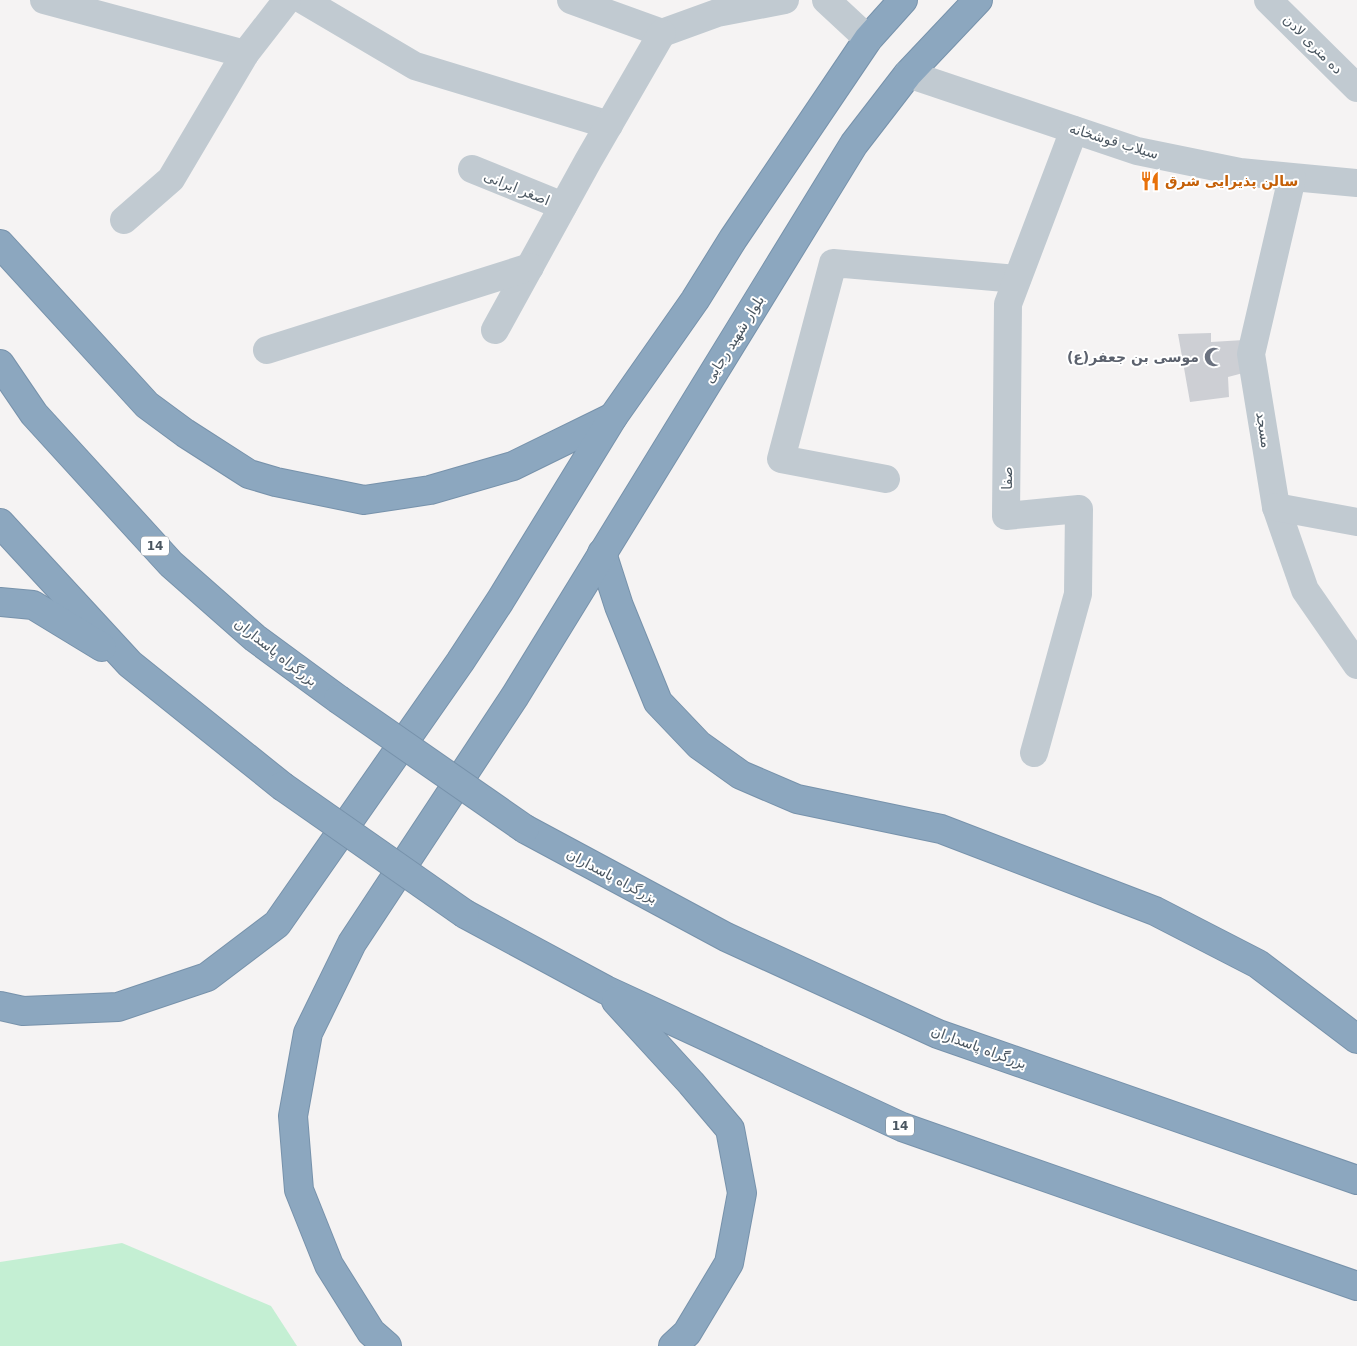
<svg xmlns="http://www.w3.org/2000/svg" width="1357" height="1346" font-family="'DejaVu Sans','Noto Sans Arabic',sans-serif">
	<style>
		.green { fill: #c4efd3 }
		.building { fill: #cdcfd4 }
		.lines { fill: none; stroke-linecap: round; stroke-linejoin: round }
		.highway-casing { stroke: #7792ab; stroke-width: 30 }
		.minor { stroke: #c1cad1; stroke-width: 28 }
		.highway { stroke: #8ca7bf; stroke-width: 28 }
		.highway-bridge-casing { stroke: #7792ab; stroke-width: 30; stroke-linecap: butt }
		.highway-bridge { stroke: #8ca7bf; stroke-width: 28 }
		.labels { text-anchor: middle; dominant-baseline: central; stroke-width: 4; stroke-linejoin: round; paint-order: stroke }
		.shield { fill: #fff; stroke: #808990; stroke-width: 1 }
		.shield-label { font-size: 12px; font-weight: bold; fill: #4a5660 }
		.street-label { font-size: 14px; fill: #4a5660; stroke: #fff }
		.food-label { font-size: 14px; font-weight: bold; fill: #c56008; stroke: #fff; text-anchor: start }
		.worship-label { font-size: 14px; font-weight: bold; fill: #5b616d; stroke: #fff; text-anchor: end }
	</style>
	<rect width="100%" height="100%" fill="#f5f3f3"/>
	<path class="green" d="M122,1243l149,63 26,40h-297v-84z"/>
	<path class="building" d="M1211,333v9l33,-2 3,32 -19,5 1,20 -39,5 -12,-68z"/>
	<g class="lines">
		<defs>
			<g id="highway">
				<path d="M0,244l147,161 38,28 64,41 27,8 88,18 66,-10 83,-24 100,-49"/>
				<path d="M0,364l34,50 137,150 84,74 83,61"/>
				<path d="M0,523l130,141 152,122"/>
				<path d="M602,553l17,53 39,96 41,43 42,30 56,24 144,30 214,82 103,53 99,75"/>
				<path d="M0,602l33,3 69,42"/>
				<path d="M525,829l201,108 212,97 419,146"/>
				<path d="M465,914l141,76 296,137 455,159"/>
				<path d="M616,1001l75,82 39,46 12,64 -13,70 -42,70 -14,13"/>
				<path d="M0,1006l23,5 95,-4 89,-30 70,-53 183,-262 40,-61 113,-184 82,-117 38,-61 135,-200 35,-39"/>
				<path d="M387,1346l-16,-14 -42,-67 -30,-75 -6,-74 15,-83 44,-90 163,-247 339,-552 54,-70 70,-74"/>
			</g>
		</defs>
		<use href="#highway" class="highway-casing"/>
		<g class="minor">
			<path d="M44,0l201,54"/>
			<path d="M303,0l112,66 194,59"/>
			<path d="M571,0l91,33 55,-20 68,-13"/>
			<path d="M826,0l42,39"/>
			<path d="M1268,0l89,88"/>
			<path d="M908,74l229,77 103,21 117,11"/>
			<path d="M472,169l91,37"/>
			<path d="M1292,178l-41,176 25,153 29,83 52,75"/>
			<path d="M124,220l47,-41 74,-125 42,-54"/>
			<path d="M495,330l93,-169 74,-128"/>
			<path d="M267,350l263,-83"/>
			<path d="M886,479l-105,-20 52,-196 184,16"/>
			<path d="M1276,507l81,15"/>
			<path d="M1034,753l44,-159 1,-85 -73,7 2,-212 66,-174"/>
		</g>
		<use href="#highway" class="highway"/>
		<defs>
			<g id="highway-bridge">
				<path d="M338,699l187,130"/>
				<path d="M282,786l183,128"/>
			</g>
		</defs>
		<use href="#highway-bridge" class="highway-bridge-casing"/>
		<use href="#highway-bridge" class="highway-bridge"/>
	</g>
	<defs>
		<symbol id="restaurant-bare" viewBox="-9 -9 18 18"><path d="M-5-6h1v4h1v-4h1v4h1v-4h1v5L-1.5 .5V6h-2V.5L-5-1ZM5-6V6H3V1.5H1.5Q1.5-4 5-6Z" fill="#e8710a" stroke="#fff" stroke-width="2.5" paint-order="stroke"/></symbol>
		<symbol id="mosque-bare" viewBox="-9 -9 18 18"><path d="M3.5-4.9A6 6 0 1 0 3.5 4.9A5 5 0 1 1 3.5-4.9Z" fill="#6b7280" stroke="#fff" stroke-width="2.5" paint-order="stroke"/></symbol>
	</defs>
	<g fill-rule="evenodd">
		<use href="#restaurant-bare" x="1136" y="167" width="28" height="28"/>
		<use href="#mosque-bare" x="1200" y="343" width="28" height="28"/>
	</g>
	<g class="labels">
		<g class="shield">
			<rect x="141" y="536.5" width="28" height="19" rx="4"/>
			<rect x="886" y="1116.5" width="28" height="19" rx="4"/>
		</g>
		<g class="shield-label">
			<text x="155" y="546">14</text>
			<text x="900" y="1126">14</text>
		</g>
		<g class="street-label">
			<text transform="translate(1313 44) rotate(45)">ده متری لادن</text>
			<text transform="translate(1114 141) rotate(17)">سیلاب قوشخانه</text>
			<text transform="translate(517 188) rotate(22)">اصغر ایرانی</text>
			<text transform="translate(734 339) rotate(-58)">بلوار شهید رجایی</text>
			<text transform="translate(1264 430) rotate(81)">مسجد</text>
			<text transform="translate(1007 478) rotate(-90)">صفا</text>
			<text transform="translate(276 652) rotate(38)">بزرگراه پاسداران</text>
			<text transform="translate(612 876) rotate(28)">بزرگراه پاسداران</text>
			<text transform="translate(979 1047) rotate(20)">بزرگراه پاسداران</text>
		</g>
		<g class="food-label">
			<text x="1165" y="181">سالن پذیرایی شرق</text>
		</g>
		<g class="worship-label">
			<text x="1199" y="357">موسی بن جعفر(ع)</text>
		</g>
	</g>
</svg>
